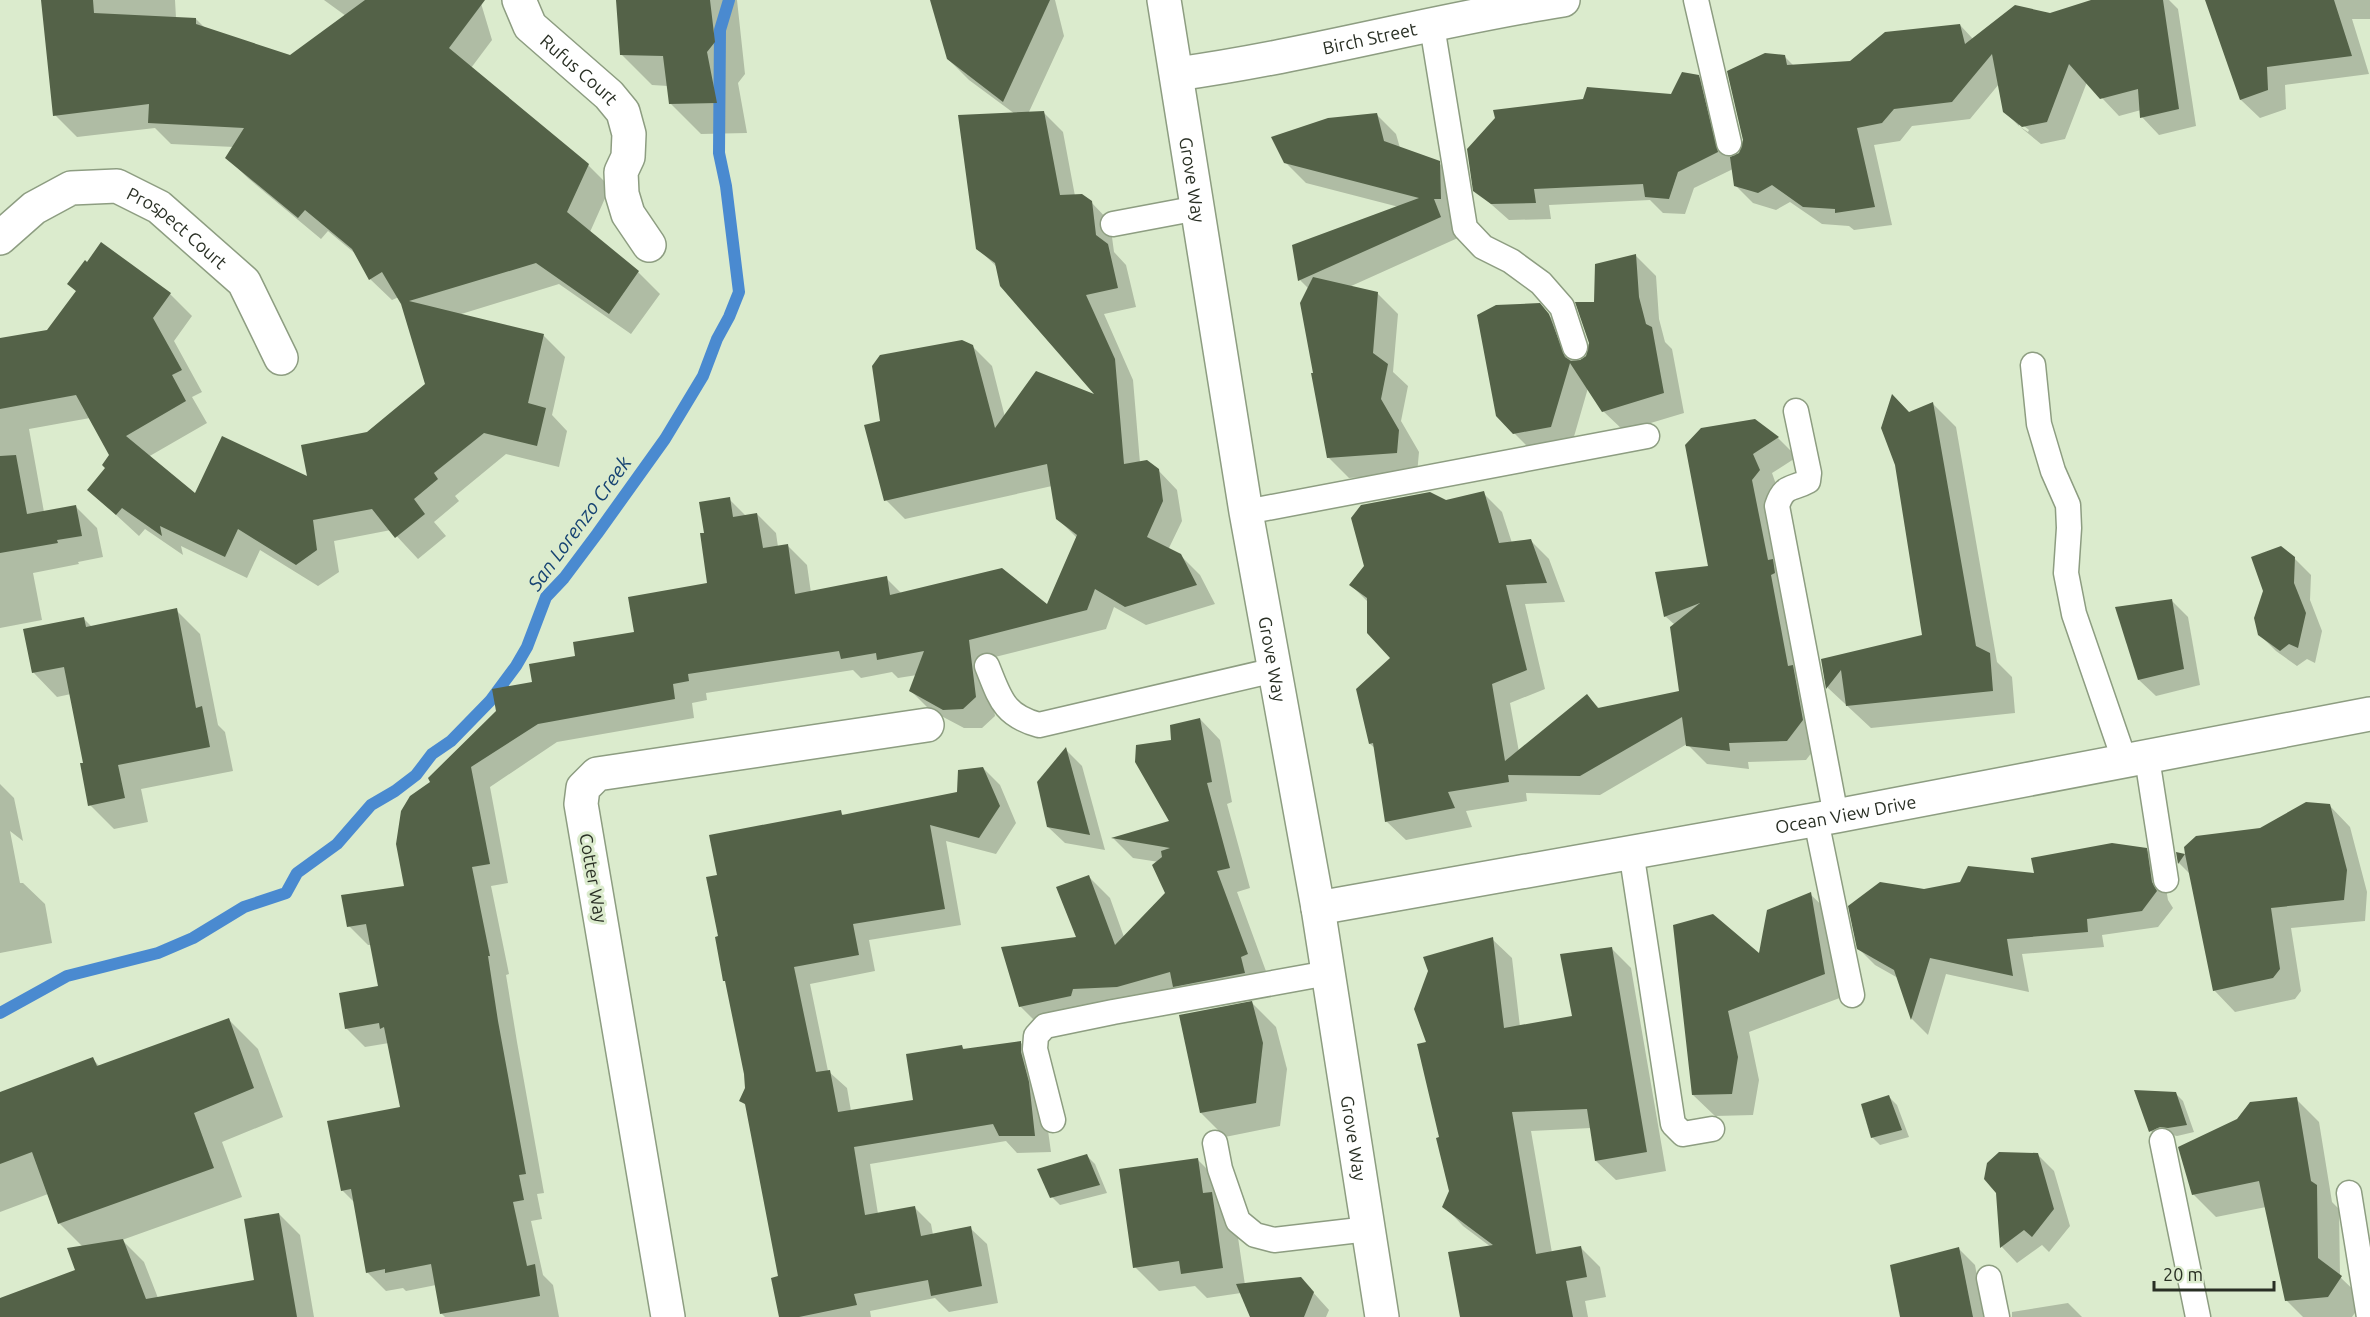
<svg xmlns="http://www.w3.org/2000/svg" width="2370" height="1317" font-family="Ubuntu,sans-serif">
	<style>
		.shadow { fill: #0003 }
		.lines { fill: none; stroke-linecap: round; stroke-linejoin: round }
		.stream { stroke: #4a8ad0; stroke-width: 12 }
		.building { fill: #546248 }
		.lane-casing { stroke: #8d9d81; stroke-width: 27 }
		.street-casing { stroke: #8d9d81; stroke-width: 36 }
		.secondary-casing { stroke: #8d9d81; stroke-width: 36 }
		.lane { stroke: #fff; stroke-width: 24 }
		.street { stroke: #fff; stroke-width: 33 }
		.secondary { stroke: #fff; stroke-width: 33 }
		.labels { text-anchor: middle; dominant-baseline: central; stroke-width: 6; stroke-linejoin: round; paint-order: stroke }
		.street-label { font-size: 18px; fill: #292f24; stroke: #dbebcd }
		.water-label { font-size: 20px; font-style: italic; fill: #164372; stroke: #dbebcd }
	</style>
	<rect width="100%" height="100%" fill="#dbebcd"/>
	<g class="shadow">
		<path d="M53,0h122l1,18 20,1 10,10 84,28 56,-41 -22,-16h156l12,40 -21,28 117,97 22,22 -20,45 48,40 22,22 -29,40 -72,-50 -101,31 85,20 22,22 -13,58 15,16 -8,36 -53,-13 -51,42 4,5 -25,21 12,14 -28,23 -27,-29 -57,11 5,31 -21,14 -58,-36 -13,28 -66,-32 2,9 -38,-26 -6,7 -50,-46 18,-22 4,-12 -21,-38 -61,11 15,83 31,-6 22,22 6,29 -25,5 1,2 -46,9 9,47 -42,8v-288l48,-9 29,-39 -8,-8 101,10 22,22 -18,25 28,51 -10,5 15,26 -59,34 47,38 114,-16 117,-94 -24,-82 -3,-6 -7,3 -22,-21 -13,-24 -29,-24 -7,8 -72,-60 -22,-21 7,-11 -63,-3 -16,-16 -78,9 -22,-22z"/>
		<path d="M618,0h119l8,74 -7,9 9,50 -46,1 -31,-31 -2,-17 -16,-1 -31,-31z"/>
		<path d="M952,0h103l9,36 -36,78 16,-1 19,19 12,64 16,6 19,20 4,30 12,13 10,42 -32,7 29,66 7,83 18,7 19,20 5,31 -14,29 12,5 20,20 15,29 -69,21 -32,-18 -8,22 -119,30 8,57 -13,12h-18l-34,-18 -19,-19 6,-16 -19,3 -6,-6 -31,6 -8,-8 -147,23 1,7 -15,3 2,15 -137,24 -67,45 18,96 -17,3 18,88 -3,1 11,67 27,151 -7,1 5,25 -11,2 12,54 10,10 6,32h-114l-4,-4 -5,-28 -30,6 -3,-3 -17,3 -19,-19 -12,-69 -13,-13 59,-82 -12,-65 -24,4 -19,-19 34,-41 -9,-42h-3l-19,-19 57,-39 27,-105 100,-98 44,-26 59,-24 73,-50 -4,-50 24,-35 17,17 11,-2 19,19 2,14 10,-1 19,19 4,28 75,-15 16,16 145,12 30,-68 -20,-20 -5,-32 -147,33 -19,-19 -4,-77 90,-77 20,20 13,51 94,-19 -101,-130 -21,-20 38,-134 -46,-34 -21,-21z"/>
		<path d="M2097,0h72l9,9 18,117 -37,9 -17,-18 -1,-7 -22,6 -32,-34 -22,57 -24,5 -22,-18 9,6 1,-2 -10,-8v4l-14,-14 -6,-28 -29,35 -58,7 -12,15 -26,4 18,80 -38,5 -5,-4 -27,-2 -32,-22 -14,8 -23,-7 -18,-18 -2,-16 -39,19 -9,26 -22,-1 -13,-13 -101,5 2,14 -42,1 -34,-30 197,-95 26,-19 17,17 16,65 9,-4 44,-98 10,10 57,-4 109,-37 13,14z"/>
		<path d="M2207,0h163v19h-18l17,55 -84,11 1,24 -26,9 -19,-18z"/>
		<path d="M1376,114l20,20 4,14 39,15 20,20 1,54 -111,50 29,7 20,20 -5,58 15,14 -7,35 18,31 -2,22 -68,4 -21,-21 -13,-83 -6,-85 -9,-9 99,-73 -93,-24 -21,-21z"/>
		<path d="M1636,256l20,20 3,43 6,23 7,7 12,64 -60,18 -21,-20 -15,-23 -17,59 -37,6 -37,-37 42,-111 30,31 10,26 8,-5 8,-54z"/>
		<path d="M1933,404l23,23 41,235 15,15 3,36 -144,15 -43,-40 -6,-28 102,-24 -14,-223z"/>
		<path d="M1755,421l23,17 19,19 -25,16 6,17 44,249 -16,21 -58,2 1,7 -42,-5 -20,-20 -87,51 -74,-2 1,8 -61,10 6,16 -66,13 -20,-19 -10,-72 -6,-5 22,-86 -24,-56 -17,-17 95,-83 37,-9 19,19 10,31 18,-3 19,19 16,43 -40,2 20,85 -35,14 9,49 68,-56 13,13 80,-16 -5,-68 -10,-9 45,-49z"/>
		<path d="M2294,558l17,17 -1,25 12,31 -7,32 -8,-4 -10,7 -21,-15 -17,-17z"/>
		<path d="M2172,601l16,16 12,68 -44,11 -17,-16z"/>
		<path d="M176,610l24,24 18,91 7,7 8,39 -92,18 7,33 -34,7 -24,-24 -5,-41 -14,-70 -14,3 -24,-25 51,-53 8,8z"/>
		<path d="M1200,719l20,21 12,62 -5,2 23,84 -13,4 30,82 -226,53 -21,-21 58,-67 11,-62 21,21 14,39 43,-44 -8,-31 -26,-4 -19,-19 57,-17 2,-81z"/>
		<path d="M1066,750l16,16 23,84 -40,-7 -17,-16z"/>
		<path d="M983,768l17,17 16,38 -20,31 -50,-13 15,84 -92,15 6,31 -65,13 18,87 19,17 4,23 63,-10 48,-54 3,3 56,-7 17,16 13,93 -34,1 -11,-12 -136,23 8,50 36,-7 17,17 2,11 37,-7 17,16 11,59 -49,9 -14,-14 -65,13 1,6h-90l-1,-39 -33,-171 -6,-7 5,-11v-15l-26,-137 -2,-61 122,-64 4,4 114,-23z"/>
		<path d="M0,784l14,14 9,43 -13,-10 10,52h3l22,21 7,39 -52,10z"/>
		<path d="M2329,805l21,22 17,65 -2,29 -74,7 10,63 -6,8 -60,13 -21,-22 -23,-115 -12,-12 -1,-9 9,1z"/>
		<path d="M2146,849l16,17 6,34 5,8 -15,19 -56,8 2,12 -82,7 7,38 -83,-18 -18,61 -16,-16 -14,-41 -23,-13 -17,-17 66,-58 112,-15z"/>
		<path d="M1810,894l22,21 13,81 -96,36 10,48 -6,35 -38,1 -22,-21 -19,-169 86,30z"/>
		<path d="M1492,939l20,19 8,69 54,-10 37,-69 20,20 35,203 -50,9 -20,-19 -5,-33 -60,3 21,122 29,-5 19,19 6,30 -21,4 3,16h-120l23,-70 -28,-21 -19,-20 6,-15 -22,-147z"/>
		<path d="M1252,1003l24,24 11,42 -7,57 -55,11 -24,-24z"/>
		<path d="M229,1020l29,29 25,68 -61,25 20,55 -120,43 22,22 14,36 98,-16 23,-68 21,21 14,82h-314v-18l77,-28 6,-24 -24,-24 -11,-29 -48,18v-119l93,-34 7,8z"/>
		<path d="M2175,1093l8,8 11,31 -17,4 -9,-2 -10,5 -7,-8z"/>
		<path d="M1889,1097l8,8 12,32 -29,8 -8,-8z"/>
		<path d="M2296,1099l23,23 13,80 7,7 1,68 24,23 -12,17h-49l-17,-17 -20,-93 -50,10 -23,-23z"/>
		<path d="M2037,1154l17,17 16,55 -21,26 -7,-7 -25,18 -15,-16 -4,-55z"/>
		<path d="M1087,1156l8,8 12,29 -47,12 -8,-8z"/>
		<path d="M1198,1160l24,24 13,33 10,68 56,-6 28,31 -3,7h-75l-10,-24 -34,5 -12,-12 -36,5 -24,-24z"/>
		<path d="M1958,1248l17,17 10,52h-51z"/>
		<path d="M2068,1303l14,14h-70v-5z"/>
	</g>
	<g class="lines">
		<path class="stream" d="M0,1013l67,-37 91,-23 35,-15 51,-31 42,-14 11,-20 40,-29 34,-39 24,-14 21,-16 16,-21 19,-13 39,-40 26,-35 11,-19 19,-50 18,-19 33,-44 68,-95 38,-63 14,-37 12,-22 10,-25 -13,-106 -7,-33 1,-123 9,-30"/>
	</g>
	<g class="building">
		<path d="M41,0h52l1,13 102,5v6l94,31 75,-55h120l-36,48 140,116 -22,48 72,59 -30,43 -73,-51 -127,38 135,33 -16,69 18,5 -9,38 -53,-13 -50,40 4,6 -24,20 11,15 -30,24 -23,-29 -59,11 4,30 -21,15 -58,-36 -13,28 -65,-31 2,10 -40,-28 -6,7 -29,-25 18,-22 -3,-3 7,-10 -33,-60 -76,14v-71l47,-8 29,-39 -9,-7 18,-24 2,2 14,-20 70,51 -18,25 29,52 -10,5 14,26 -60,35 69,57 27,-57 85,40 -6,-31 66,-13 58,-48 -24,-80 -19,-32 -13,8 -17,-31 -47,-39 -7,8 -73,-60 19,-30 -96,-5 1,-19 -96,12z"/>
		<path d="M616,0h94l5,42 -8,10 10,51 -48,1 -6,-48 -43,-1z"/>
		<path d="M930,0h120l-47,102 -56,-43z"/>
		<path d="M2091,0h72l16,109 -39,9 -2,-29 -38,10 -31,-35 -22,58 -25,5 -19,-15 -11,-58 -40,48 -58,7 -12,14 -25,5 18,79 -40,6v-4l-32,-2 -31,-22 -14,8 -24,-7 -4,-29 9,-4 4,-13 -16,-69 38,-18 20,2 2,10 63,-4 35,-29 75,-8 5,20 50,-39 35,8z"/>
		<path d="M2205,0h129l18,56 -85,11 1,23 -28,10z"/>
		<path d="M1682,72l17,3 19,77 -40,20 -9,27 -24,-2 -2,-13 -109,5 2,14 -45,1 -18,-13 -6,-42 28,-31 -2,-8 90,-11 4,-12 84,7z"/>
		<path d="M1044,111l16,84 22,-1 10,7 4,34 12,9 10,44 -32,7 29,64 9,105 23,-4 12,9 4,32 -16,36 34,17 16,31 -72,22 -30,-18 -8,21 -118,30 7,57 -13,12 -20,1 -34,-19 15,-40 -47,9 -1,-7 -35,6 -2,-8 -151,23 1,7 -16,3 2,15 -137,25 -67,43 19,97 -18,3 18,89h-2l10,65 28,153 -7,1 5,25 -11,2 14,64 8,-2 5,32 -100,18 -9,-50 -46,9v-4l-19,4 -15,-84 -10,2 -14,-70 73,-14 -16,-80 -4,2 -1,-6 -34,6 -6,-36 39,-7 -12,-62 -19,3 -6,-32 63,-9 -8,-42 5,-33 9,-15 20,-14 -2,-4 68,-67 -4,-22 40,-7 -3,-18 46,-8 -2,-14 61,-10 -6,-35 79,-14 -7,-50h4l-5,-31 31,-5 3,20 24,-4 6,35 25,-4 7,50 92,-18 3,19 112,-27 45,36 30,-69 -21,-16 -9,-55 -163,37 -20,-76 16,-4 -8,-55 8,-11 82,-15 11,5 22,83 41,-57 58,23 -94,-108 -5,-23 -19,-14 -18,-134z"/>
		<path d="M1377,113l7,28 56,20 1,38h-7l7,18 -143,64 -6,-36 127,-47 -135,-35 -13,-26 57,-19z"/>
		<path d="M1636,254l3,43 7,27 6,3 12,66 -62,19 -32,-49 -19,64 -38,7 -17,-18 -19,-101 19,-10 44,-2 9,11 16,43 6,4 9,-1 6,-4 3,-13 -14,-41h19l1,-38z"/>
		<path d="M1313,277l65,15 -5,61 15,11 -7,35 18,31 -2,23 -70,5 -16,-85h2l-13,-70z"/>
		<path d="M1892,394l17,18 24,-10 43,244 14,7 3,38 -147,15 -5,-36 -15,19 -5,-30 101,-24 -27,-170 -14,-37z"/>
		<path d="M1755,419l24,18 -26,17 7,16 -8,10 16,80 5,-1 2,14 -4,2 17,91 5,-1 10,55 -16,21 -58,2 1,8 -44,-5 -4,-29 -102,59 -72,-1 1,7 -61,10 7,16 -70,14 -12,-79 -4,1 -13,-55 34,-31 -23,-25v-35l-18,-13 15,-19 -13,-48 10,-13 69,-13 16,8 38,-9 15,52 32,-4 16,44 -41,2 21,85 -35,14 13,77 82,-67 11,14 81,-17 -9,-64 30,-24 -36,14 -9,-45 53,-6 -23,-121 16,-17z"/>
		<path d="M16,455l11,59 49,-9 6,31 -25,4 1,3 -58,10v-97z"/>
		<path d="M2281,546l14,11 -1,26 12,30 -8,35 -9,-4 -9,7 -22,-16 -4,-17 9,-27 -12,-34z"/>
		<path d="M2172,599l12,70 -46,11 -23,-73z"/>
		<path d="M177,608l19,100 6,-2 8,41 -92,18 7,33 -37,8 -8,-43h3l-19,-96 -32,6 -9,-44 61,-12 2,10z"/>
		<path d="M1200,718l12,64 -5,1 23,85 -13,3 31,83 -7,3 4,16 -72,14 -3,-15 -53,15 -44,2 -2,7 -52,11 -18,-60 75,-10 -20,-50 33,-12 26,70 50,-52 -13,-28 10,-8 -1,-6 9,-3 -59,-10 58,-17 -34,-59 1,-17 35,-5 -1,-15z"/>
		<path d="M1066,747l24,88 -43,-8 -10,-45z"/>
		<path d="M983,767l17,39 -21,32 -49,-13 15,84 -92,15 6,31 -65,12 22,105 14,-2 8,42 75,-12 -7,-46 56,-9 1,4 58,-8v11l8,30 6,54h-36l-6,-12 -139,23 11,68 50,-9 6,30 50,-10 11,60 -51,10 -3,-16 -74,14 3,11 -58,12h-20l-8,-39 7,-2 -33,-172 -6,-3 6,-13 -1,-14 -19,-93h-2l-8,-44 3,-1 -12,-59 11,-2 -8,-40 132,-25 1,5 115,-23 1,-22z"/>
		<path d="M2306,802l24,2 17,66 -3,30 -73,8 9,61 -7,9 -60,13 -28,-137 -7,10 -2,-12 9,2 -1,-7 12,-11 64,-8z"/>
		<path d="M2112,843l35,5 5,34 5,9 -15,20 -55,8 1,13 -81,7 6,37 -83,-18 -19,62 -17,-50 -37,-21 -9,-43 32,-24 44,7 36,-7 8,-16 66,7 -3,-15z"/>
		<path d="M1811,892l14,82 -97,37 10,46 -6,37 -40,1 -19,-170 40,-11 46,39 8,-43z"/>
		<path d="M1493,937l11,91 68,-12 -12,-62 52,-7 35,205 -52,9 -8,-52 -75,3 24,142 45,-8 6,31 -21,4 7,36h-113l-12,-65 45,-7 -51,-38 7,-16 -13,-53 3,-1 -22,-93 9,-2 -12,-33 14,-38 -5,-14z"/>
		<path d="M1252,1001l11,42 -7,60 -56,10 -21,-98z"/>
		<path d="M229,1018l25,70 -60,25 20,55 -156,56 -26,-72 -32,12v-72l93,-35 4,9z"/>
		<path d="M2134,1090l42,2 11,33 -19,3 -8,-1 -11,5z"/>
		<path d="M1889,1095l13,35 -31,8 -10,-34z"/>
		<path d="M2297,1097l14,84 6,4 1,73 24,18 -14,21 -43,4 -26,-120 -67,14 -14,-48 59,-28 13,-17z"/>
		<path d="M1999,1152l39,1 16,56 -22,28 -8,-7 -24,18 -4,-55 -12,-14 3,-16z"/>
		<path d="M1087,1154l13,31 -50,13 -13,-29z"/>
		<path d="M1198,1158l5,35 9,-1 11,76 -42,6 -2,-13 -46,7 -14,-99z"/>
		<path d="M279,1213l18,104h-297v-19l75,-28 -8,-22 56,-9 23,60 108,-19 -10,-61z"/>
		<path d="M1959,1247l14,70h-73l-10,-52z"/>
		<path d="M1301,1277l13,15 -10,25h-54l-14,-33z"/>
	</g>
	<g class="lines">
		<defs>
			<g id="lane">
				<path d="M1696,0l33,143"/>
				<path d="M1432,26l33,202 18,19 28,14 30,22 21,24 13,40"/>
				<path d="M1113,224l85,-16"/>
				<path d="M2033,365l6,59 14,47 15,34 1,23 -3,45 8,41 51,148"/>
				<path d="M1796,411l13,62 -1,8c-16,9 -24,3 -31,25l59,310"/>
				<path d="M1246,512l401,-76"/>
				<path d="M987,666c13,32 16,49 52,59l236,-55"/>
				<path d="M2147,758l19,122"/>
				<path d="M1816,820l36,175"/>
				<path d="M1631,851l42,273 10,10 29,-5"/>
				<path d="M1053,1120l-18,-71 1,-13 9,-10 68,-14 215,-39"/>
				<path d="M2162,1141l36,176"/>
				<path d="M1215,1143l5,26 18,52 17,14 19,5 94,-11"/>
				<path d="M2349,1193l20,124"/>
				<path d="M1989,1278l8,39"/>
			</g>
			<g id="street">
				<path id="s1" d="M519,0l11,26 79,69 14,17 6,22 -1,23 -7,15 1,22 6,20 21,31"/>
				<path id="s2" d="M1177,74c130,-18 257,-54 386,-74"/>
				<path id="s3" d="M0,238l34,-30 37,-20 46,-2 42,21 85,75 37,76"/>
				<path id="s4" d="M1318,908l518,-92 534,-102"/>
				<path d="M668,1317l-87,-513 2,-16 14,-14 330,-49"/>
			</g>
			<g id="secondary">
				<path id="s5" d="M1164,0l82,512 72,396 64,409"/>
			</g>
		</defs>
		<use href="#lane" class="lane-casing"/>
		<use href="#street" class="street-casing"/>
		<use href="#secondary" class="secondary-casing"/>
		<use href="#lane" class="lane"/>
		<use href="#street" class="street"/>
		<use href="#secondary" class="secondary"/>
	</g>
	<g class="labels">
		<g class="street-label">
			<text stroke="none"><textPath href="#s2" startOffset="196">Birch Street</textPath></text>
			<text stroke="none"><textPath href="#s1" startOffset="94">Rufus Court</textPath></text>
			<text stroke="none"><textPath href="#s5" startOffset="182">Grove Way</textPath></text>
			<text stroke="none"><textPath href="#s3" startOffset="207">Prospect Court</textPath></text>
			<text stroke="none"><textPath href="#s5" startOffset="668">Grove Way</textPath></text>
			<text stroke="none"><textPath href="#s4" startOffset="536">Ocean View Drive</textPath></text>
			<text transform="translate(594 878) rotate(80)">Cotter Way</text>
			<text stroke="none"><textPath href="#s5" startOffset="1154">Grove Way</textPath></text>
		</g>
		<g class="water-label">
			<text transform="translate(579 523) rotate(-54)">San Lorenzo Creek</text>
		</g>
	</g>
	<path d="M2154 1281v9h120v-9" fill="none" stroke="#292f24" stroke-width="3"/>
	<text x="2163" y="1281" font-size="18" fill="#292f24" stroke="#dbebcd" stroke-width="4.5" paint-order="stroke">20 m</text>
</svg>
